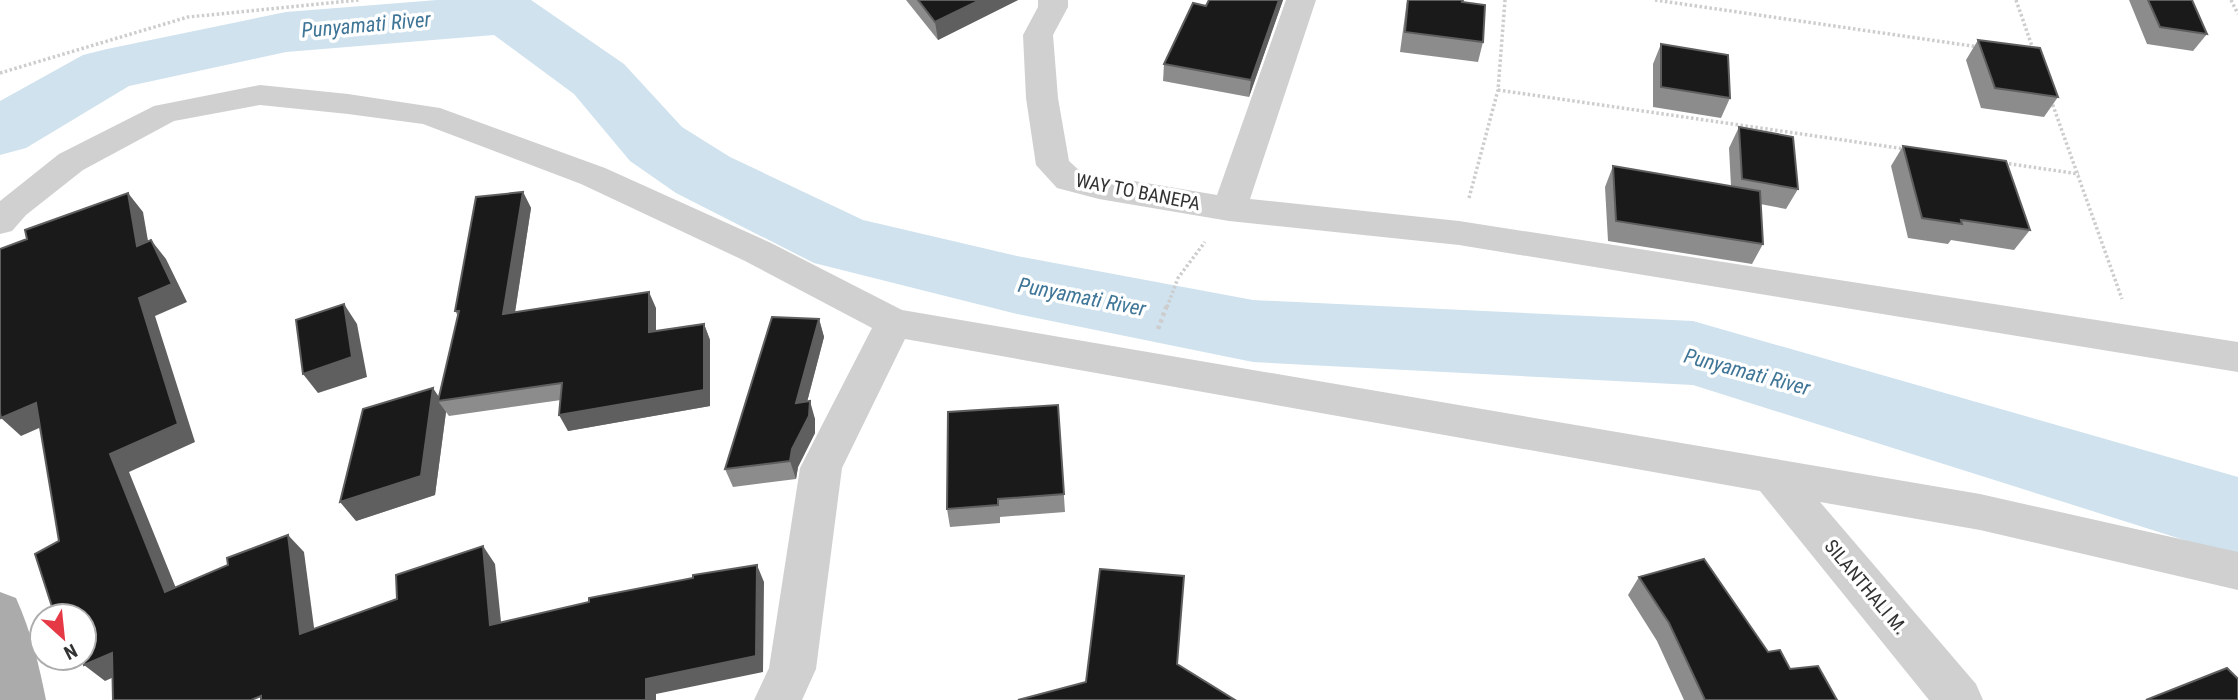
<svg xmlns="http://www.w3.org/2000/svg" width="2238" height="700" font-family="'Roboto Condensed',sans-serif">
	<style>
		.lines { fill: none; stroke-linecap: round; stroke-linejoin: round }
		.river { fill: #cfe2ee; fill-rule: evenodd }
		.path-far1 { stroke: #cdcdcd; stroke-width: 3.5; stroke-dasharray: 2.5 2.5; stroke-linecap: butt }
		.path { stroke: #cdcdcd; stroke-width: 4.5; stroke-dasharray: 3.5 3.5; stroke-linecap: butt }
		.minor { fill: #d0d0d0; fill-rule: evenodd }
		.major { fill: #ababab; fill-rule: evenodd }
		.wall { fill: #8c8c8c }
		.shaded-wall { fill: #5f5f5f }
		.building { fill: #1a1a1a; stroke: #5f5f5f; stroke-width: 2 }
		.labels { text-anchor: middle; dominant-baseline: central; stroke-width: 7; stroke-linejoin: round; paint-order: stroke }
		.street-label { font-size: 19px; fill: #333; stroke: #fff }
		.water-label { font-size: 21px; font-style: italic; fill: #3f7597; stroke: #fff }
	</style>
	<rect width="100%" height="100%" fill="#fff"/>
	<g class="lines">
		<path class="river" d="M437,0h94l93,64 58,63 48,30 133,63 154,36 236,44 440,21 545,156v80l-545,-172 -440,-23 -236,-48 -203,-51 -138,-70 -46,-32 -56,-67 -80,-59 -208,17 -157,34 -103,62 -26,7v-54l83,-46 24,-6 179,-37z"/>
		<g class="path-far1">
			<path d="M1655,0l324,47"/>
			<path d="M2016,0l18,52"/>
			<path d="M2231,0l7,14"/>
			<path d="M0,73l188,-56 171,-17"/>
			<path d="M1498,90l407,59"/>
			<path d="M2051,100l71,199"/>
			<path d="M2004,163l75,11"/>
			<path d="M1469,198l29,-108 7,-90"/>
			<path d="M1167,307l11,-29 27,-36"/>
		</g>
		<path class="path" d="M1158,329l9,-24"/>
		<g class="minor">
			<path d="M1038,0h30v7l-15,28 5,63 11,63 12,11 136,23 69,-195h30l-66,199 209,22 779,121v30l-779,-127 -230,-24 -130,-22 -42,-11 -21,-23 -10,-67 -3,-63 15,-28z"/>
			<path d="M260,85l88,9 92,14 165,60 166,75 131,67 1078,184 258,58v38l-258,-60 -160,-28 156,182 7,16h-54l-169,-209 -855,-152 -63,129 -26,201 -14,31h-48l15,-32 31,-200 72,-140 -127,-67 -164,-77 -158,-60 -75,-10 -88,-9 -86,16 -91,49 -57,45 -14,16 -12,3v-33l59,-47 95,-48z"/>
		</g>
		<path class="major" d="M0,592l16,6c15,33 23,67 30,102h-46z"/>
	</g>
	<g class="wall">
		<path d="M906,0h112l-80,40z"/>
		<path d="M1283,0l-34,97 -86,-16 1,-17 42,-58z"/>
		<path d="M1407,0h56l-1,2 21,40 -5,20 -78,-10z"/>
		<path d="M2129,0h63l15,34 -14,17 -46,-7z"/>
		<path d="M1978,40l80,57 -14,20 -63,-9 -15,-48z"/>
		<path d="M1661,44l69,54 -9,20 -68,-11v-43z"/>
		<path d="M1739,127l59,62 -12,20 -26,-5 3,40 -11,20 -144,-23 -3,-54 8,-21 118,20 -2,-38z"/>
		<path d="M1903,146l127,84 -16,20 -63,-10 -3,4 -40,-6 -17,-72z"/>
		<path d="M523,192l8,16 -16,105 141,-5v23l48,-7 6,16v66l-142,25 -7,-31 -112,16 -3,-4 -11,83 -79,26 83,-124 19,-81 -3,-5z"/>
		<path d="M819,319l5,18 -17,65 8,17v14l-17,34 -2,12 -63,8 -8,-18z"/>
		<path d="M1058,405l7,107 -65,5v6l-50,4 -3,-18z"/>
		<path d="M1639,577l129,75 22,17 47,31h-153l-27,-59 -29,-46z"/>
	</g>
	<g class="shaded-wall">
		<path d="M980,0h38l-80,40 -3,-18z"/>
		<path d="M1279,0h4l-34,97 2,-17z"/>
		<path d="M523,192l8,16 -19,123 -9,-17z"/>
		<path d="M128,193l15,19 9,52 -15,-18z"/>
		<path d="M151,240l15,19 21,43 -32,14 40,126 -66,30 55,136 -19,-16 -55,-138 29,-156z"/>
		<path d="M649,292l7,16v40l-7,-16z"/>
		<path d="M344,304l13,20 10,53 -49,16 -15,-19z"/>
		<path d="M819,319l5,18 -22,84 -6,-18z"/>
		<path d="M704,324l6,16v66l-142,25 -9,-16z"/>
		<path d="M433,388l8,12 -3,1 8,11 -11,83 -79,26 -16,-19z"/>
		<path d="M810,401l5,18v14l-17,34 -2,12 -6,-18 2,-12z"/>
		<path d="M36,403l19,18 -34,15 -20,-18z"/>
		<path d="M288,535l16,17 13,98 -17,-16z"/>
		<path d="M483,546l12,18 8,77 -13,-16z"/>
		<path d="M757,565l7,17 -1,90 -107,22v6h-10v-21z"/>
		<path d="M112,653l20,16 -27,12 -21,-16z"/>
	</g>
	<g class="building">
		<path d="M918,0h62l-45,22z"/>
		<path d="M1209,0h70l-28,80 -87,-16 29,-61 13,3z"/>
		<path d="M1408,0h55l-1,2 23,3 -2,37 -78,-10z"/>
		<path d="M2148,0h44l15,34 -47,-7z"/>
		<path d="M1978,40l62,8 18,49 -63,-9z"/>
		<path d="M1661,44l67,11 2,43 -69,-11z"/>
		<path d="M1739,127l54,10 5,52 -56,-10z"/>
		<path d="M1903,146l103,15 24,69 -69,-10 1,4 -40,-6z"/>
		<path d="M1613,166l147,25 3,53 -147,-23z"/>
		<path d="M523,192l-20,122 146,-22v40l55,-8v66l-145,25 3,-32 -124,18 21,-90h-4l21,-114z"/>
		<path d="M128,193l9,53 14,-6 21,44 -33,14 39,126 -68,30 55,138 63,-27 -1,-7 61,-23 12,99 97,-35 -1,-24 87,-29 7,79 99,-23v-4l104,-20v-3l64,-10 -1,91 -110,23v21h-385v-4l-10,4h-138l-1,-47 -28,12 -1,-7h1v-42h-29l-20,-62 24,-13 -23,-138 -35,15 -1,-5v-164l27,-10 -2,-9z"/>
		<path d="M344,304l8,53 -49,17 -7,-54z"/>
		<path d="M772,317l47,2 -23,84 14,-2 -1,15 -17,33 -2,12 -65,8z"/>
		<path d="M433,388l-12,88 -81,26 23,-93z"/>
		<path d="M1058,405l6,89 -66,5v6l-51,4 1,-97z"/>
		<path d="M1704,559l64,93 12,-2 10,19 28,-3 19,34h-132l-36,-77 -30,-46z"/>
		<path d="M1100,569l84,7 -7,88 58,36h-217l68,-18z"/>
		<path d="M2227,668l11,11v21h-92z"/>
	</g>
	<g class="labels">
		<g class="street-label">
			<text transform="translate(1138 192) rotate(11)">WAY TO BANEPA</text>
			<text transform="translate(1866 587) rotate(50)">SILANTHALI M.</text>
		</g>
		<g class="water-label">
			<text transform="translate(366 25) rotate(-5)">Punyamati River</text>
			<text transform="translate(1082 297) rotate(11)">Punyamati River</text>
			<text transform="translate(1747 372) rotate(15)">Punyamati River</text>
		</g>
	</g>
	<g transform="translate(63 637) rotate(153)"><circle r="33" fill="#ffffff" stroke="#adadad" stroke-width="2"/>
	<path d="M0-5L12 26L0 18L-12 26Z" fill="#e63946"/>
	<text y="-10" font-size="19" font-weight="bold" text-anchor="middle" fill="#333333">N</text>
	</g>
</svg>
